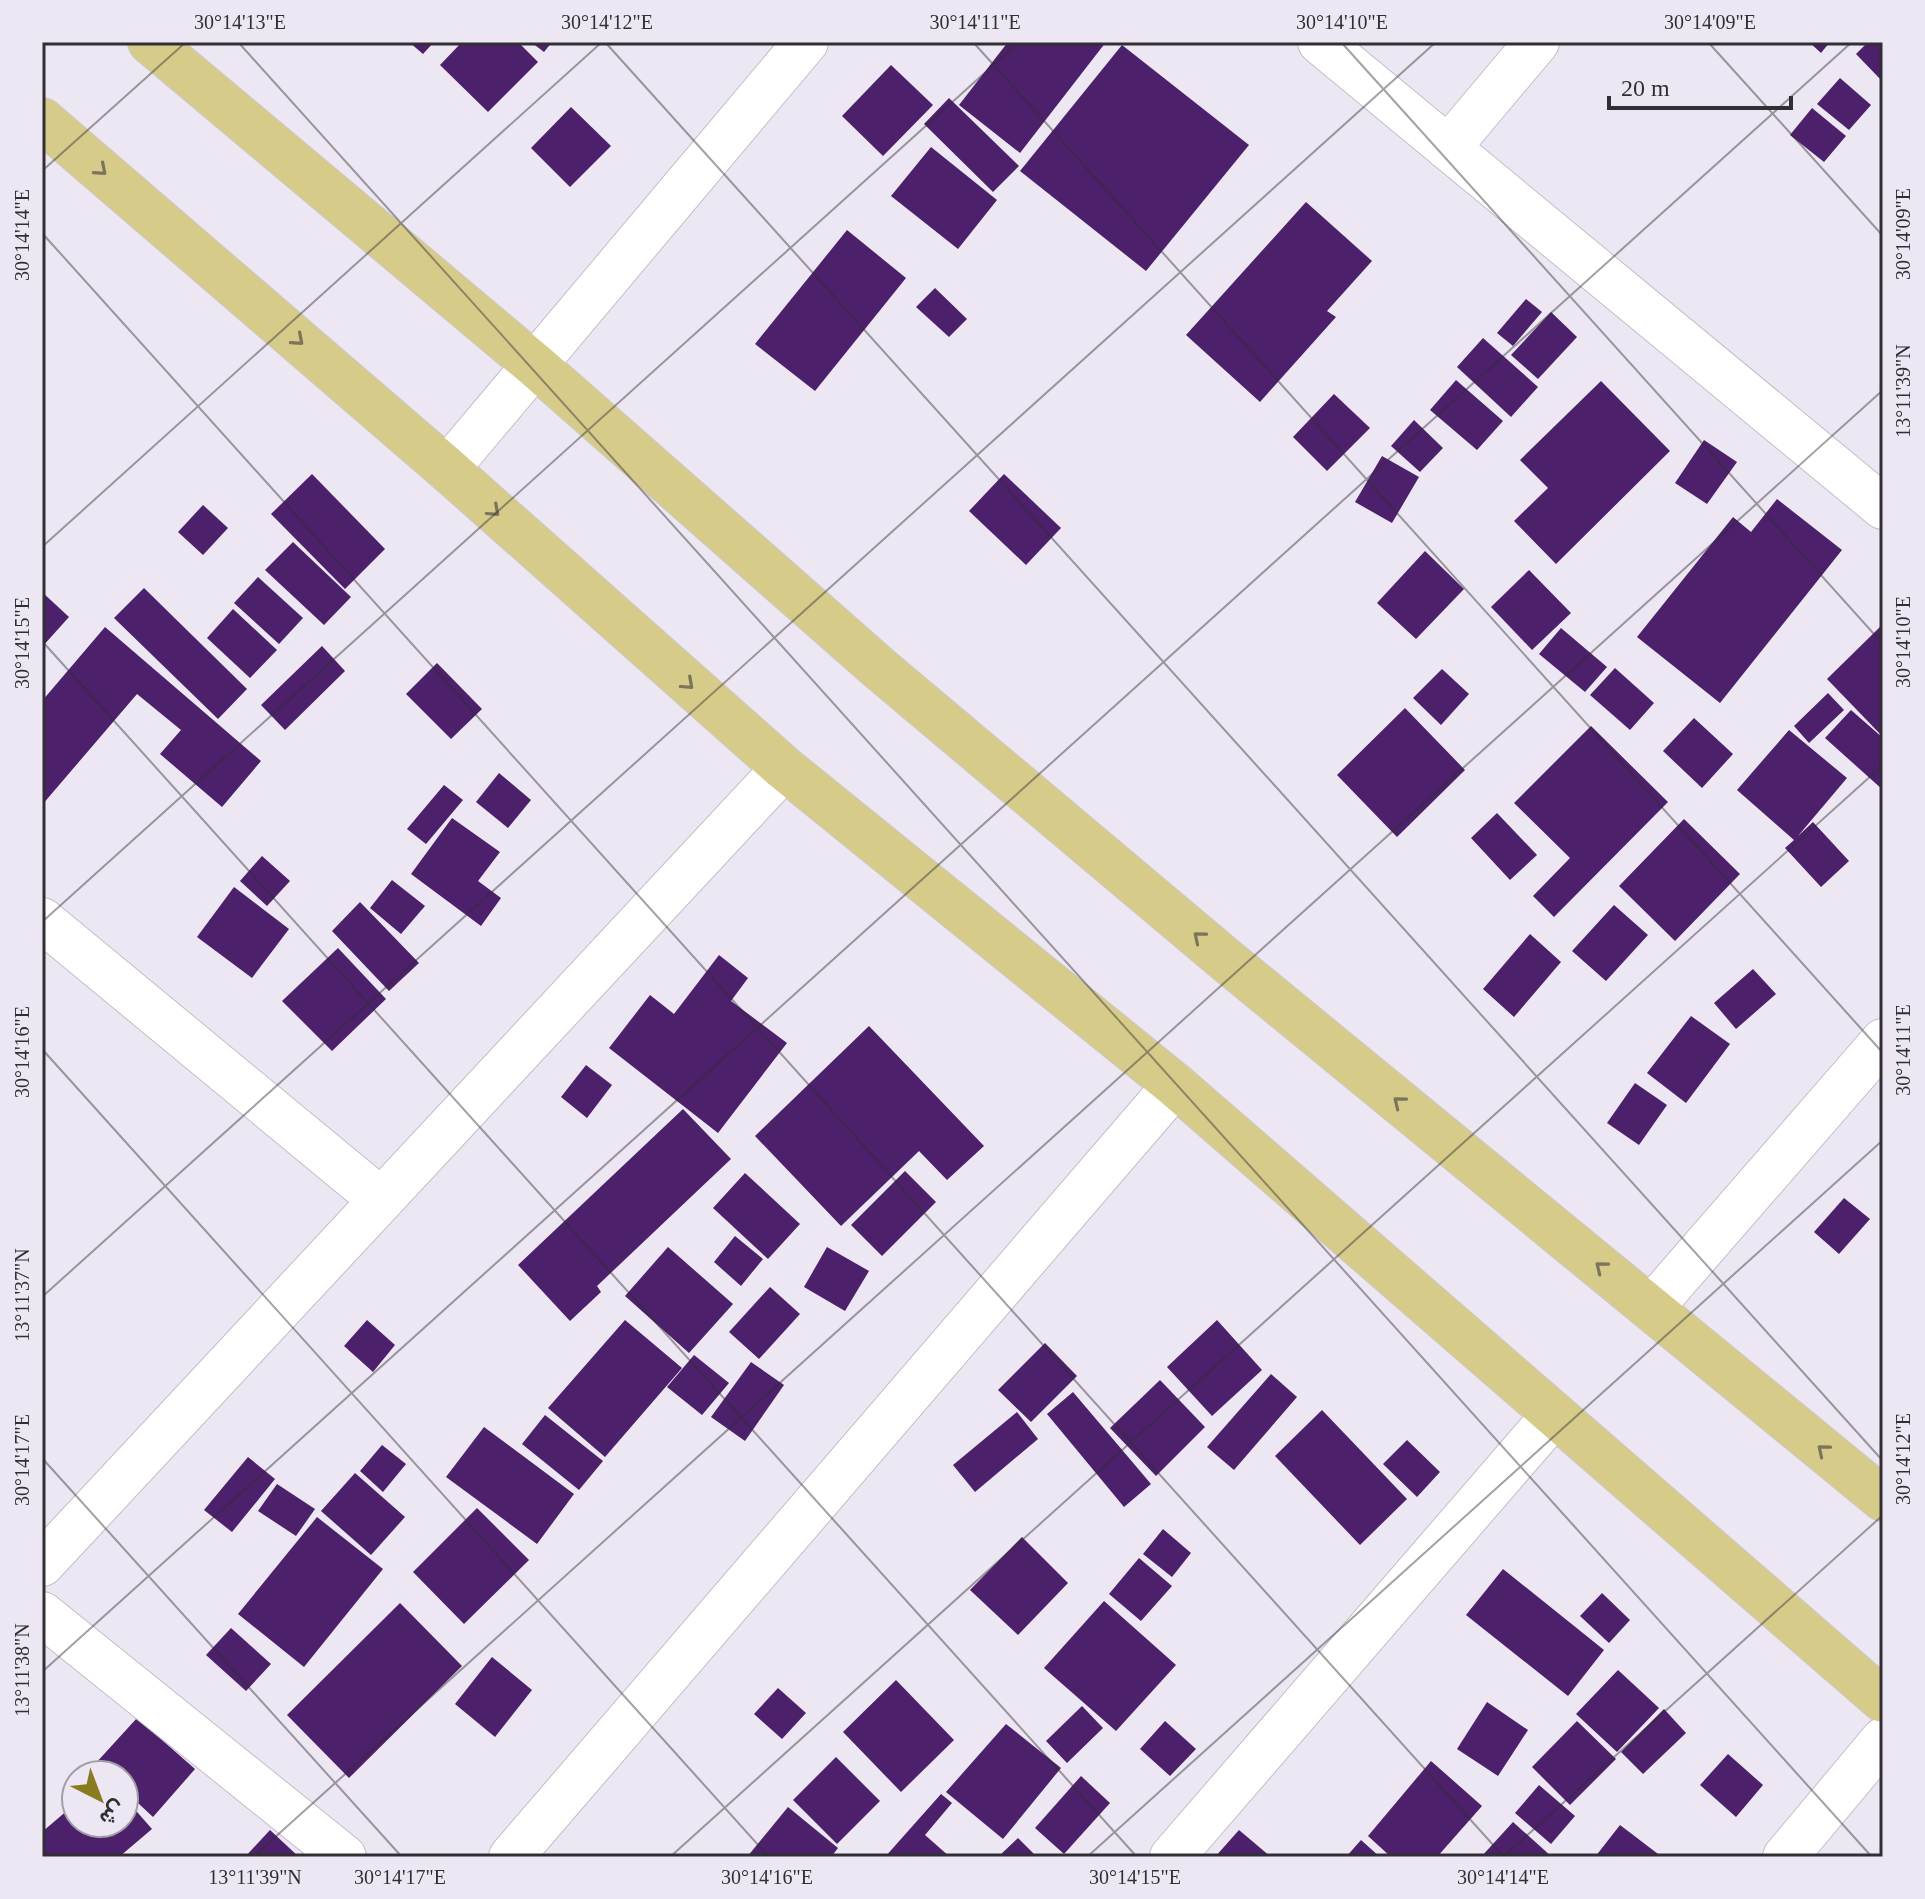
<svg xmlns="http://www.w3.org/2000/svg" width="1925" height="1899" font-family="'Times New Roman',Vazirmatn,serif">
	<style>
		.building { fill: #4c206a }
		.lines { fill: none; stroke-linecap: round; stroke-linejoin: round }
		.minor-casing { stroke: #c3bdc9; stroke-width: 46 }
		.major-casing { stroke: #c9c9ca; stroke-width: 46 }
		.minor { stroke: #fff; stroke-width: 44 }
		.major { stroke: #d7cb8a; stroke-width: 44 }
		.oneway { stroke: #7c755b }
		.ticks { fill: none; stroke: #312f34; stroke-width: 2; stroke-opacity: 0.45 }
		.neatline { fill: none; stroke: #312f34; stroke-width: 3 }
		.ticks-label { font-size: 20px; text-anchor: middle; fill: #312f34 }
	</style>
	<rect width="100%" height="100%" fill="#ede7f3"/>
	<g class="building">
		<path d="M409,42h25l-11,12z"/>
		<path d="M462,42h56l20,20 -50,50 -48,-47z"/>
		<path d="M531,42h21l-8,10z"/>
		<path d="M1008,42h98l-86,111 -61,-48z"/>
		<path d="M1809,42h21l-9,11z"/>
		<path d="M1868,42h15v40l-27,-28z"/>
		<path d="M1122,45l127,100 -103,126 -126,-100z"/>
		<path d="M891,65l42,40 -50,51 -41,-40z"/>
		<path d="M1840,78l31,27 -22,25 -32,-26z"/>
		<path d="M949,98l70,68 -26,26 -69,-68z"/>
		<path d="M571,107l40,39 -41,41 -39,-39z"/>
		<path d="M1812,108l34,28 -22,26 -34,-27z"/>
		<path d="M931,147l66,53 -39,49 -67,-53z"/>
		<path d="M1306,202l66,59 -45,50 9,6 -76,85 -74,-67z"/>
		<path d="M847,230l59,48 -91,113 -60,-47z"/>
		<path d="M935,288l32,31 -18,18 -33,-30z"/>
		<path d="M1526,299l16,13 -29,34 -16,-13z"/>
		<path d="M1551,312l26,25 -39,42 -27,-24z"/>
		<path d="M1483,338l55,49 -27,30 -54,-50z"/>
		<path d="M1456,380l47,41 -26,29 -47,-40z"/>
		<path d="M1601,381l69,70 -114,113 -42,-43 34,-33 -28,-28z"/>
		<path d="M1334,394l36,34 -43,43 -34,-34z"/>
		<path d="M1414,420l29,28 -23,24 -29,-26z"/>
		<path d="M1704,440l33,22 -30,42 -32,-21z"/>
		<path d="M1382,456l37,21 -27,46 -37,-21z"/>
		<path d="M312,474l73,75 -40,40 -74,-75z"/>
		<path d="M1004,474l57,54 -35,37 -57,-54z"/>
		<path d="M1777,499l65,51 -122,153 -83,-66 96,-120 18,15z"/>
		<path d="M203,505l25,23 -25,27 -25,-23z"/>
		<path d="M293,542l58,55 -27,28 -59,-55z"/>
		<path d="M1425,551l39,38 -48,50 -39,-36z"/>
		<path d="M1529,570l42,43 -39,37 -41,-43z"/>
		<path d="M258,577l45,41 -24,26 -45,-41z"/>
		<path d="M144,588l103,101 -29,30 -104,-101z"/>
		<path d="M42,592l27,25 -27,30z"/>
		<path d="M233,609l44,41 -27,28 -43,-40z"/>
		<path d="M1883,624v113l-56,-58z"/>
		<path d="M105,627l156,134 -39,46 -62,-53 21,-24 -44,-36 -95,111v-104z"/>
		<path d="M1561,628l46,39 -22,25 -46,-38z"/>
		<path d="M322,646l23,25 -60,59 -24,-25z"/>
		<path d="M437,663l45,46 -31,30 -45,-45z"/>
		<path d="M1615,668l39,35 -24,27 -40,-35z"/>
		<path d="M1442,669l27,25 -28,31 -28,-27z"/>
		<path d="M1828,693l16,17 -35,33 -15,-17z"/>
		<path d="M1405,708l60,62 -68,67 -60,-62z"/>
		<path d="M1851,710l32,28v52l-58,-52z"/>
		<path d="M1694,718l39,36 -31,34 -39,-37z"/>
		<path d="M1591,726l77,76 -114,115 -21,-21 37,-38 -56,-55z"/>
		<path d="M1789,730l58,48 -49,58 15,-14 36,39 -28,26 -36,-39 9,-8 -57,-50z"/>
		<path d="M499,773l32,27 -23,28 -32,-26z"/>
		<path d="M444,785l19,15 -37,44 -19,-15z"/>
		<path d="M1497,813l40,42 -27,25 -39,-42z"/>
		<path d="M452,818l48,34 -22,29 23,17 -20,28 -70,-52z"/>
		<path d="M1684,819l56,55 -65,67 -56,-55z"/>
		<path d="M262,856l28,25 -23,25 -27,-25z"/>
		<path d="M392,880l33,26 -24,28 -31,-26z"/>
		<path d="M234,887l55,42 -37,49 -55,-41z"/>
		<path d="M360,902l59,61 -30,28 -57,-60z"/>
		<path d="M1614,905l34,30 -42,46 -34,-30z"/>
		<path d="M1530,934l31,28 -47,55 -31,-28z"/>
		<path d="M338,948l48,51 -54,52 -50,-50z"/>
		<path d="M719,955l29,23 -17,23 56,42 -69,90 -109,-85 41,-53 24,19z"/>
		<path d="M1753,969l23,25 -40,35 -22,-26z"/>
		<path d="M1691,1016l39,28 -44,59 -39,-30z"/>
		<path d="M869,1026l115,120 -37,34 -28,-29 -78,75 -86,-90z"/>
		<path d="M586,1065l26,20 -25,33 -26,-21z"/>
		<path d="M1635,1083l32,22 -28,40 -32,-22z"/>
		<path d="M683,1109l48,50 -134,127 4,6 -31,29 -52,-56z"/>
		<path d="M905,1171l31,31 -54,54 -31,-31z"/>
		<path d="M745,1173l55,51 -32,35 -55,-51z"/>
		<path d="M1844,1198l26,21 -31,35 -25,-22z"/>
		<path d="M735,1236l28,23 -22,27 -27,-24z"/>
		<path d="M668,1247l65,57 -44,49 -64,-57z"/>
		<path d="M827,1247l42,24 -24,40 -41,-24z"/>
		<path d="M770,1287l30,27 -41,45 -30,-27z"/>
		<path d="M367,1320l28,25 -22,27 -29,-26z"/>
		<path d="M625,1320l57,48 -77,89 -57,-49z"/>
		<path d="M1217,1320l45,50 -50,46 -45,-49z"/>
		<path d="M1045,1343l32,33 -46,46 -33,-32z"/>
		<path d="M694,1355l35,28 -27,32 -35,-28z"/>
		<path d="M751,1362l33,23 -39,56 -34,-24z"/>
		<path d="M1271,1374l26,23 -63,73 -27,-23z"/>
		<path d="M1160,1380l45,47 -49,49 -46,-48z"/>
		<path d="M1073,1392l78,92 -27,23 -77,-93z"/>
		<path d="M1322,1410l85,89 -47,46 -85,-89z"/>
		<path d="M1017,1412l21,27 -63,53 -22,-27z"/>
		<path d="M545,1415l58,46 -24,29 -57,-46z"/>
		<path d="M484,1427l90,67 -37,50 -91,-67z"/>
		<path d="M1407,1440l33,32 -23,25 -34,-33z"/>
		<path d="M382,1445l24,19 -23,28 -23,-21z"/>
		<path d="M248,1457l27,22 -43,53 -28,-22z"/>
		<path d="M355,1473l50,44 -34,38 -50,-44z"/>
		<path d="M277,1484l38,25 -19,27 -38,-25z"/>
		<path d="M477,1508l52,52 -65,64 -51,-52z"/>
		<path d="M317,1517l66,52 -79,98 -66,-53z"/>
		<path d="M1163,1529l28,24 -19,24 -29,-23z"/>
		<path d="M1022,1537l46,46 -50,52 -48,-45z"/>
		<path d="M1139,1558l33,28 -31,35 -32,-27z"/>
		<path d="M1503,1569l101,81 -36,46 -102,-81z"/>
		<path d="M1602,1593l28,27 -21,23 -29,-27z"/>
		<path d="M1104,1601l72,64 -60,66 -72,-63z"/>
		<path d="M400,1603l62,63 -113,112 -62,-63z"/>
		<path d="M231,1628l40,36 -25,27 -40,-36z"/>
		<path d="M492,1657l40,33 -37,47 -40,-33z"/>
		<path d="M1618,1670l41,38 -42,44 -41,-38z"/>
		<path d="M896,1680l58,60 -53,52 -58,-60z"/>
		<path d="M778,1688l28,25 -24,26 -28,-25z"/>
		<path d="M1487,1702l41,28 -30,46 -41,-27z"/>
		<path d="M1082,1706l21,22 -36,35 -21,-22z"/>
		<path d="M1664,1709l22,24 -43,41 -22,-22z"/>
		<path d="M137,1718l58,51 -42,48 -29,-27v-15h-17l-12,-11z"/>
		<path d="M1165,1721l31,28 -26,27 -30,-27z"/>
		<path d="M1577,1721l39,38 -46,46 -38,-38z"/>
		<path d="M1006,1724l55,44 -58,71 -57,-47z"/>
		<path d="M1728,1754l35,31 -27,32 -36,-32z"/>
		<path d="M836,1757l44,44 -43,43 -44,-44z"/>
		<path d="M1431,1761l51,45 -45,51h-46l-23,-21z"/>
		<path d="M1081,1776l29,27 -46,51 -29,-26z"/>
		<path d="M1539,1785l36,31 -24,28 -36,-31z"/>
		<path d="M941,1794l11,9 -27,32 25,22h-65z"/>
		<path d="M124,1797l28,32 -33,28h-77v-25l34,-29v20h48z"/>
		<path d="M788,1807l50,41 -7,9h-84z"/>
		<path d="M1513,1822l39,35h-71z"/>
		<path d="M1620,1825l42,32h-67z"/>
		<path d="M270,1830l29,27h-54z"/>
		<path d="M1239,1830l32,27h-56z"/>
		<path d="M1018,1838l19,19h-39z"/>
		<path d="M1361,1840l19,17h-34z"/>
	</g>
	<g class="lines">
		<defs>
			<g id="minor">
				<path d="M1320,42l563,465"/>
				<path d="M1448,148l89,-106"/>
				<path d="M447,469l359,-427"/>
				<path d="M42,920l339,280"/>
				<path d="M1651,1308l232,-267"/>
				<path d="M42,1564l742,-796"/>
				<path d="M42,1614l302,243"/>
				<path d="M511,1857l664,-772"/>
				<path d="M1172,1857l382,-442"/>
				<path d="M1785,1857l98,-117"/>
			</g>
			<g id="major">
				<path d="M150,42l386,324 343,302 347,292 657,539"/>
				<path d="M42,120l405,349 337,299 391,317 708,615"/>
			</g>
		</defs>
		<use href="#minor" class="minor-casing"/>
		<use href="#major" class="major-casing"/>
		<use href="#minor" class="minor"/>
		<use href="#major" class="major"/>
	</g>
	<defs><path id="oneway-chevron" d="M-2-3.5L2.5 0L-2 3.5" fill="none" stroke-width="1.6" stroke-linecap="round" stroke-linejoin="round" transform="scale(2)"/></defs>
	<g class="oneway">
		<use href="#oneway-chevron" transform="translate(101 170) rotate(41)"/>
		<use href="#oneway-chevron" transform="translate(298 340) rotate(41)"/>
		<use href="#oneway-chevron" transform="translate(494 511) rotate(42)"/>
		<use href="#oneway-chevron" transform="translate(688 684) rotate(42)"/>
		<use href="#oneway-chevron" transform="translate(1199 937) rotate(-140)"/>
		<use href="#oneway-chevron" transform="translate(1399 1102) rotate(-141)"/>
		<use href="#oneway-chevron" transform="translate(1601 1267) rotate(-141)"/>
		<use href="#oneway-chevron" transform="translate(1823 1450) rotate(-140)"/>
	</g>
	<path class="ticks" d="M238,42l1634,1815M605,42l1278,1419M973,42l910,1011M1341,42l542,602M1708,42l175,194M42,171l144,-129M42,233l1462,1624M42,547l560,-505M42,641l1095,1216M42,922l977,-880M42,1049l727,808M42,1297l1394,-1255M42,1458l360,399M42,1672l1810,-1630M253,1857l1630,-1467M670,1857l1213,-1092M1087,1857l796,-717M1503,1857l380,-342"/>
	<rect width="1925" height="1899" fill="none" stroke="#ede7f3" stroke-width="88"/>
	<g transform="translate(100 1799) rotate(138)"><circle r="38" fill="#ede7f3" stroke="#a29da7" stroke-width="2"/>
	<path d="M0-6L14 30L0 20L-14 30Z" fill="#8a7a20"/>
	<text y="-12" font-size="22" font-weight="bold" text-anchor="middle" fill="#312f34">ش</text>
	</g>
	<path d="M1609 96v12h182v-12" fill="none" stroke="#312f34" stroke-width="4"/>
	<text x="1621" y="96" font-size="24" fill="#312f34" stroke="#ede7f3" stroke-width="6" paint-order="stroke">20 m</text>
	<rect x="44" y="44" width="1837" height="1811" class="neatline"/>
	<g class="ticks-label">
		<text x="240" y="29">30°14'13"E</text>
		<text x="607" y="29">30°14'12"E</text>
		<text x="975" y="29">30°14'11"E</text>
		<text x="1342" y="29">30°14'10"E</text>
		<text x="1710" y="29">30°14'09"E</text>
		<text transform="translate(1903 234) rotate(-90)" y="7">30°14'09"E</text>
		<text transform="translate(22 235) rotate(-90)" y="7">30°14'14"E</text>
		<text transform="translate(1903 391) rotate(-90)" y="7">13°11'39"N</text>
		<text transform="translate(1903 642) rotate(-90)" y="7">30°14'10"E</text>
		<text transform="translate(22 643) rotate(-90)" y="7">30°14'15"E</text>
		<text transform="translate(1903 1050) rotate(-90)" y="7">30°14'11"E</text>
		<text transform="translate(22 1052) rotate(-90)" y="7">30°14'16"E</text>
		<text transform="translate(22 1295) rotate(-90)" y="7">13°11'37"N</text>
		<text transform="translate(1903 1459) rotate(-90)" y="7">30°14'12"E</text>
		<text transform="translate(22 1460) rotate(-90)" y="7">30°14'17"E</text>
		<text transform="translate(22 1670) rotate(-90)" y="7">13°11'38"N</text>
		<text x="255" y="1884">13°11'39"N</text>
		<text x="400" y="1884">30°14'17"E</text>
		<text x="767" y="1884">30°14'16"E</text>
		<text x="1135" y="1884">30°14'15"E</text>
		<text x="1503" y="1884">30°14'14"E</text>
	</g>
</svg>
